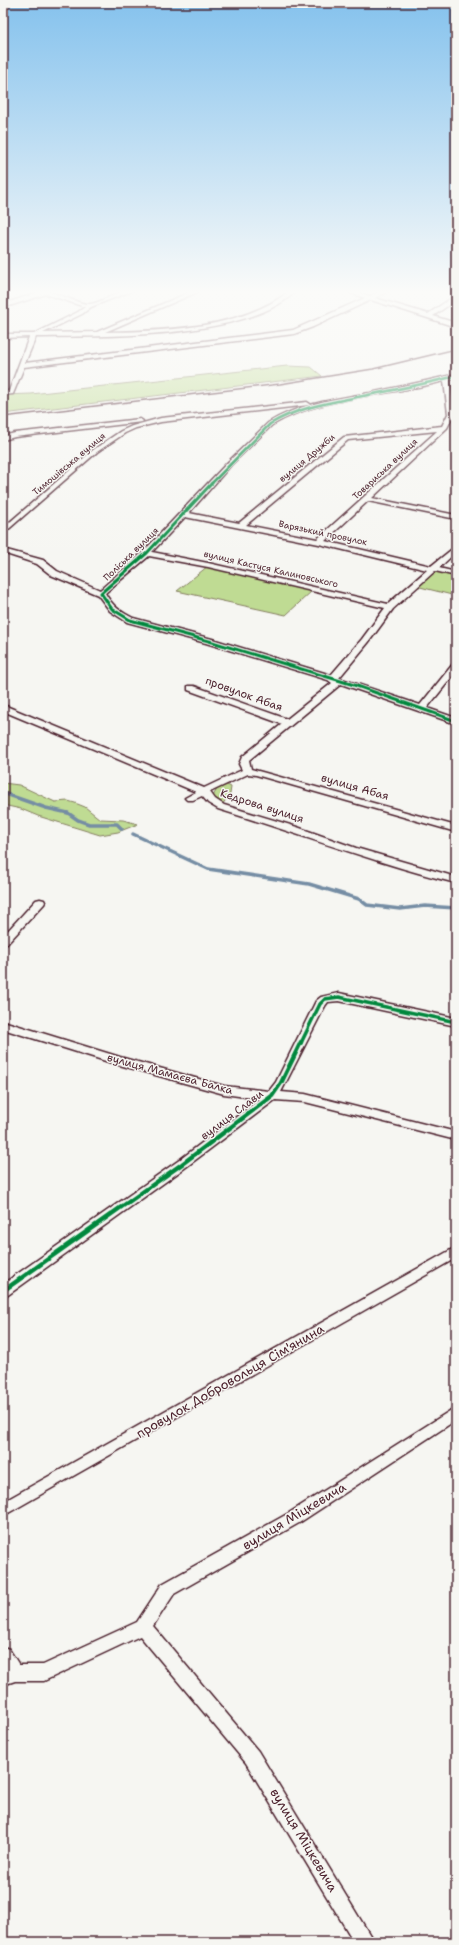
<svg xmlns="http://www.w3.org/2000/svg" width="459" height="1945" font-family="'Shantell Sans',sans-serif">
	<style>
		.green { fill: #bfdb93; stroke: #847d5f }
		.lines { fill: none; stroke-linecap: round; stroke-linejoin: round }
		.stream { stroke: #758da4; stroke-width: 3.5 }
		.street-casing { stroke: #4a1f2b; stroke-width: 3 }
		.street { fill: #f6f6f2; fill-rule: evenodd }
		.rail { stroke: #4a1f2b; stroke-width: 1.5 }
		.cycleway-far3-casing { stroke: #f6f6f2; stroke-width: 4 }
		.cycleway-far2-casing { stroke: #f6f6f2; stroke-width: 5 }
		.cycleway-far1-casing { stroke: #f6f6f2; stroke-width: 6 }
		.cycleway-casing { stroke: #f6f6f2; stroke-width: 7 }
		.cycleway-far3 { stroke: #00873e; stroke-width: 2.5 }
		.cycleway-far2 { stroke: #00873e; stroke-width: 3 }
		.cycleway-far1 { stroke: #00873e; stroke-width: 3.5 }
		.cycleway { stroke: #00873e; stroke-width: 4.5 }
		.labels { text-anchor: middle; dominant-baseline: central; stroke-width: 3; stroke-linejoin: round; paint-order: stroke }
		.far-street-label { font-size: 9px; fill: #4a1f2b; stroke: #f6f6f2 }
		.street-label { font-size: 11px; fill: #4a1f2b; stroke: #f6f6f2 }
		.near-street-label { font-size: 13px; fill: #4a1f2b; stroke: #f6f6f2 }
	</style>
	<rect width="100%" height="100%" fill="#f6f6f2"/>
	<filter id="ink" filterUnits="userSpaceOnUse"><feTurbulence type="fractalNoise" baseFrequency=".025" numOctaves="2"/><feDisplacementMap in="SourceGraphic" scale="8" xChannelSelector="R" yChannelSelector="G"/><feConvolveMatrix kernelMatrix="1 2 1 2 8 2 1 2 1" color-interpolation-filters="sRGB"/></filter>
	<g filter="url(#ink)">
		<g class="green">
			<path d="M287,366l24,1 11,9 -319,38v-19l28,-1z"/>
			<path d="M208,566l104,25 -26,24 -109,-24z"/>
			<path d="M434,571l22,4v21l-40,-10z"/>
			<path d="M3,783l16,2 36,17 13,-1 7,2 10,4 15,12 23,1 15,4 -20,8 -18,3 -62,-19 -17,-7 -18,-4z"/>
			<path d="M227,785l4,2 -1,7 -8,11h-2l-7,-9 4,-7z"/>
		</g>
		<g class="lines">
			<g class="stream">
				<path d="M3,793l43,15 22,5 10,7 11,4h28l5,5"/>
				<path d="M133,834l75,35 101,15 50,15 8,6 33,4 25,-3 31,2"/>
			</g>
			<defs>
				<g id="street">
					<path d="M36,290c17,-1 42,15 54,14 15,-2 28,-15 44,-14l-43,17 -9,7 -39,19 54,-1 98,-42h7l-97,42c61,-1 137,-3 186,-42h6c-48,50 -194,46 -261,47l-11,26 268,-33 72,-32 -23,-8h8l20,6 13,-6h7l-15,8 53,16 28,-19v5l-23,16 23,7v4l-85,-27 -58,27 -19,7 -270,33 -11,27 -10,1v-4h6l20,-54 -26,1v-4h31l44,-22 7,-5 -39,-13 -43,14v-4l37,-12z"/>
					<path d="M456,374v4l-6,2 4,34 -7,14 -75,70 84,17v4l-88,-18 -43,40 106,25 25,-20v6l-17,16 17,4v4l-21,-5 -42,38 -25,34 -29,35 81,27 33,-41 3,-1v9l-29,36 29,10v6l-115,-40 -92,76 2,9 205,57v6l-200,-57 -8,-1 -38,18 5,7 9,6 73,22 59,21 100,29v6c-81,-20 -159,-50 -238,-74l-10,-6 -6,-7 -9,4h-6l-2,-2 11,-6 -193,-81v-6l3,1 198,82 38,-18 -3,-6 3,-7 40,-33 -94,-34v-4h6l93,33 45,-36 -4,-3 -122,-37 -79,-21 -17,-11 -12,-16 -47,-20 -14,-11 -34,-11v-4l40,11 14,11 43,19 44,-39 83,-88 41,-40c30,-19 67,-24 102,-30 29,-6 57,-12 86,-19zM444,381l4,33 -6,12 -98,11 -105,86 -50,-10 42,-48 41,-40c47,-29 119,-29 172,-44zM437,431l-120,108 -71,-14 102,-85zM185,517l134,27 108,26 -39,34 -180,-41 -56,-11zM149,556l59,11 177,41 -23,31 -31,36 -119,-36 -79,-21c-12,-6 -21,-12 -28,-25z"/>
					<path d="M307,402l3,2 -1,1 -148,17 -25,6 -11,5 -28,19 -94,82v-6l90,-78 28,-19 11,-5 29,-8z"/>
					<path d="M140,419l3,2 -1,1 -127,15 -12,3v-4l12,-3z"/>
					<path d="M40,899l4,1 1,2 -1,2 -37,40 -4,1v-9l33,-36z"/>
					<path d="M339,993l117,25v8l-117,-25 -11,1 -3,4 -44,86 24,2 151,38v8l-151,-38 -30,-2 -89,67 -178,128 -5,1v-12l175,-123 82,-62 -36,-5 -112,-31 -109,-34v-8l117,36 104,29 45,5 7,-9 40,-81 5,-4z"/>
					<path d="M456,1247v11l-453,258v-14z"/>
					<path d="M456,1407v13l-157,103 -125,71 -21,32 105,125 116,191h-20l-108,-179 -106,-127 -96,45h-29l-12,4v-38l6,2 10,16h24l94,-43 25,-38 127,-71z"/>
				</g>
			</defs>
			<use href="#street" class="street-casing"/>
			<use href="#street" class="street"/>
			<path class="rail" d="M3,417l277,-33 93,-15 83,-20"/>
			<defs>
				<path id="cycleway-far3" d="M211,484l59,-60c28,-17 62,-22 93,-28 31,-6 62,-12 93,-20"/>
				<path id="cycleway-far2" d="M212,483l-65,70 -46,40 11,16 18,11 79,21 145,44 102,36"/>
				<path id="cycleway-far1" d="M301,1043l19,-39 5,-5 14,-2 117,25"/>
				<path id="cycleway" d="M3,1291l179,-127 90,-68 9,-13 20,-41"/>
			</defs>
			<use href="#cycleway-far3" class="cycleway-far3-casing"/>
			<use href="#cycleway-far2" class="cycleway-far2-casing"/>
			<use href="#cycleway-far1" class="cycleway-far1-casing"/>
			<use href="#cycleway" class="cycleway-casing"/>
			<use href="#cycleway-far3" class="cycleway-far3"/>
			<use href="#cycleway-far2" class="cycleway-far2"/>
			<use href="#cycleway-far1" class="cycleway-far1"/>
			<use href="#cycleway" class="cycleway"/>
		</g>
	</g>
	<linearGradient id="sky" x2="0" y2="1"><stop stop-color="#85c2ed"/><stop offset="0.52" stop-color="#fbfbf9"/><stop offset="1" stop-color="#fbfbf9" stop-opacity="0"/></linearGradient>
	<rect width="459" height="562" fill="url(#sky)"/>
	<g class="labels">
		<g class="far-street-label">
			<text transform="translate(307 458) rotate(-40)">вулиця Дружби</text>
			<text transform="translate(69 464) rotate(-40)">Тимошівська вулиця</text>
			<text transform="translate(385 469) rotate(-43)">Товариська вулиця</text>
			<text transform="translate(323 533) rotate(12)">Варязький провулок</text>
			<text transform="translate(131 554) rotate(-44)">Поліська вулиця</text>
			<text transform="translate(271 569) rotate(13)">вулиця Кастуся Калиновського</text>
		</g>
		<g class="street-label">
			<text transform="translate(244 694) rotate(20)">провулок Абая</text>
			<text transform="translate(355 787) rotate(16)">вулиця Абая</text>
			<text transform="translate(262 806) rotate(18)">Кедрова вулиця</text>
			<text transform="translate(170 1074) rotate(15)">вулиця Мамаєва Балка</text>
			<text transform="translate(232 1115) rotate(-37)">вулиця Слави</text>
		</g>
		<g class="near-street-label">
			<text transform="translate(230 1381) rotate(-30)">провулок Добровольця Сім'янина</text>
			<text transform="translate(294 1516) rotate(-31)">вулиця Міцкевича</text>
			<text transform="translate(304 1840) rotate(59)">вулиця Міцкевича</text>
		</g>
	</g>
	<rect width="459" height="1945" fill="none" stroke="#f6f6f2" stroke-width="16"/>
	<rect x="8" y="8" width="443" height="1929" fill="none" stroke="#4a1f2b" stroke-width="1.5" filter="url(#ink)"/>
</svg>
